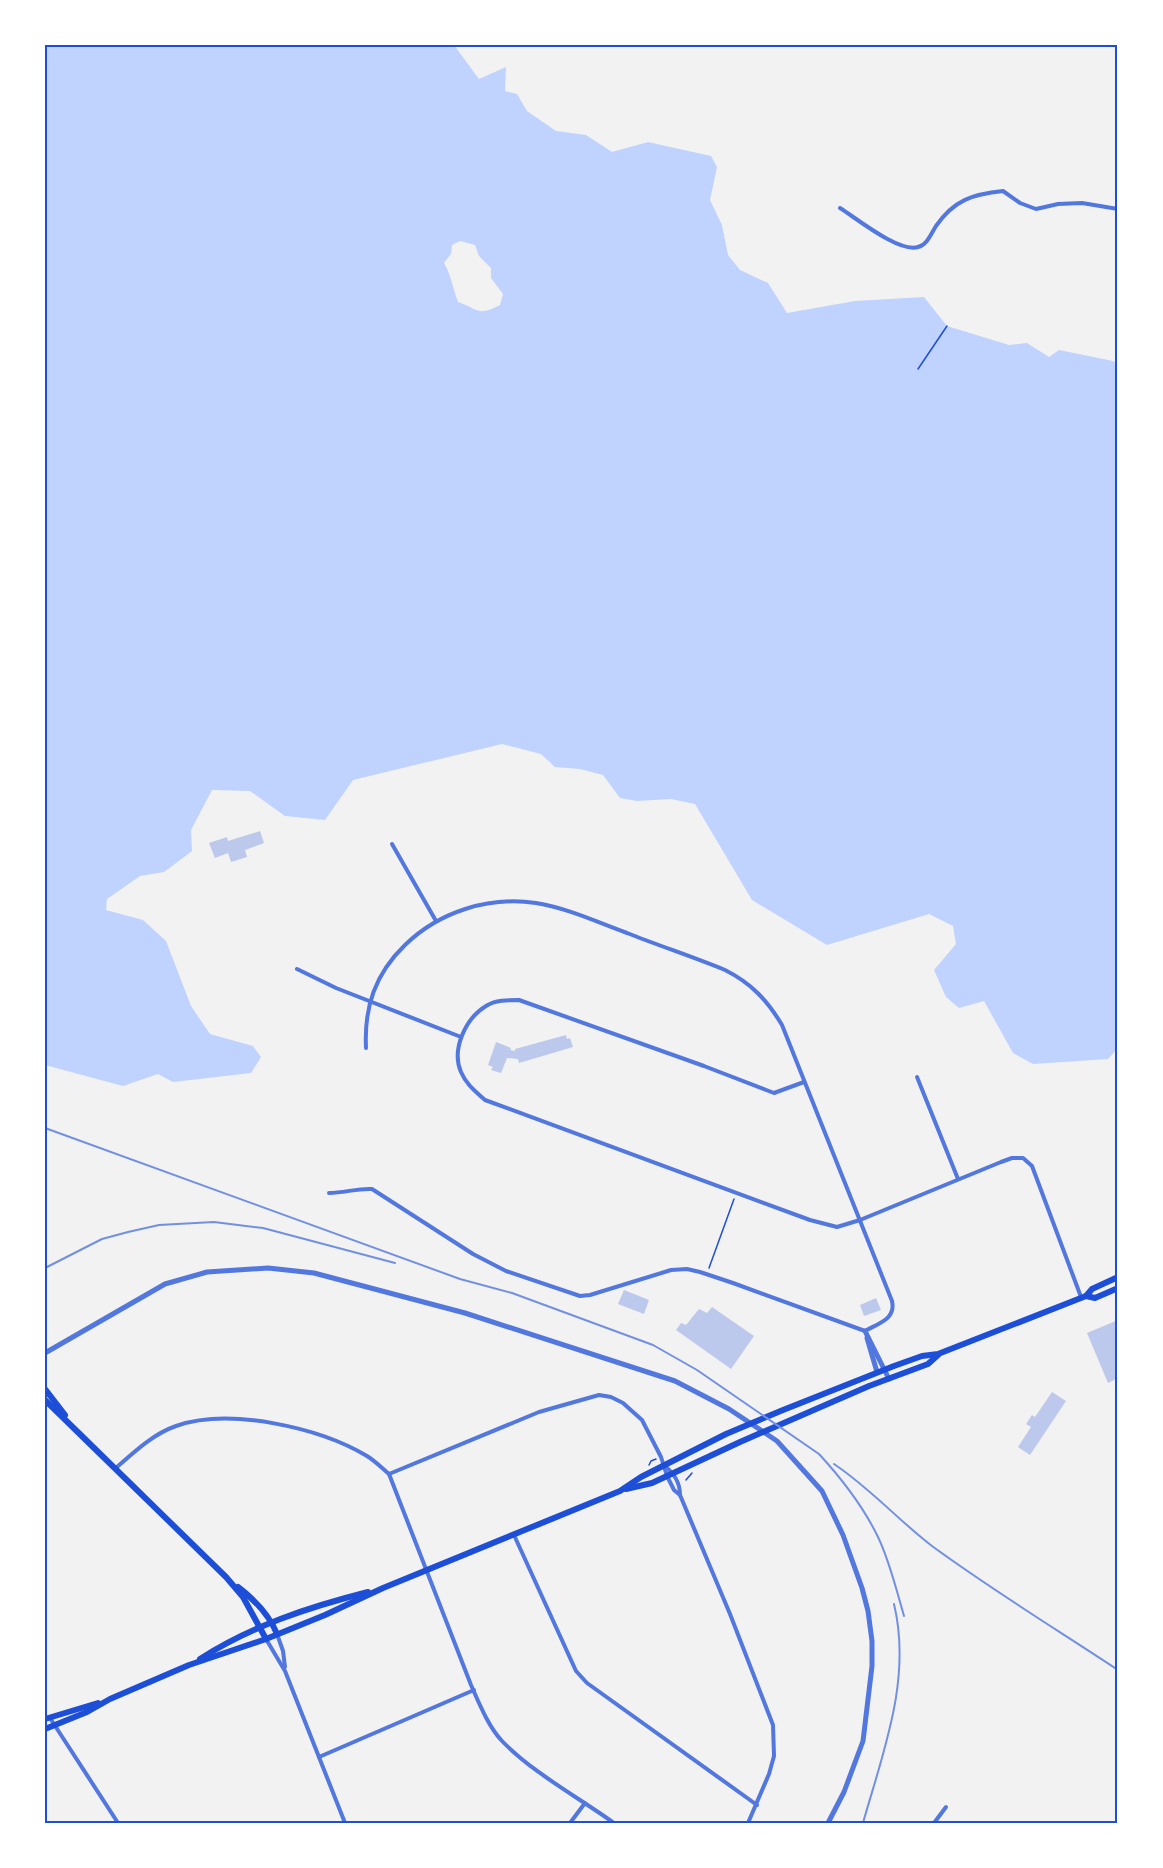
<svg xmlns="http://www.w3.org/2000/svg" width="1163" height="1868" font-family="Overpass,sans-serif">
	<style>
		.water { fill: #bfd3fe; fill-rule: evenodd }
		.building { fill: #bdc9ec }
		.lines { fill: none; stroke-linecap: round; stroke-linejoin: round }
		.path { stroke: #1d4ed8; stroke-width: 1.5 }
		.minor { stroke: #5277de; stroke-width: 4 }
		.tertiary { stroke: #5277de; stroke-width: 5 }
		.secondary { stroke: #1d4ed8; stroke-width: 6 }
		.rail { stroke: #7290e2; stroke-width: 2 }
		.neatline { fill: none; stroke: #1d4ed8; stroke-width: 2 }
	</style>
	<rect width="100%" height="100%" fill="#f2f2f2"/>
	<path class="water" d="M45,45h409l25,34 27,-12 -1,24 12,3 10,17 29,20 30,4 26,17 36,-10 63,14 6,11 -7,33 12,25 6,30 12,15 28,13 19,30 68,-12 69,-4 23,29 62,19 18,-2 22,14 10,-7 54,11 5,4v683l-10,11 -75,5 -20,-11 -29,-52 -25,7 -13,-11 -12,-27 22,-26 -3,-18 -24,-12 -102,31 -75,-45 -57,-96 -24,-5 -34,2 -17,-3 -17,-23 -23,-6 -25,-2 -14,-13 -39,-10 -149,36 -28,40 -40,-4 -35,-25 -38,-1 -21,40 1,21 -28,21 -24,4 -33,23 -1,11 37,10 23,21 25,65 19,28 43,12 8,11 -10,16 -78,9 -15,-8 -35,12 -78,-21zM460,241l15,4 4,11 12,12v10l12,16 -3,11c-23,12 -21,4 -42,-3 -5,-13 -7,-27 -14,-39l7,-9 1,-9z"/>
	<g class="building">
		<path d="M260,831l4,12 -19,7 2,7 -16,5 -3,-9 -13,5 -6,-15 18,-6 1,4z"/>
		<path d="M566,1035l1,4 3,-1 3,9 -54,16 -1,-4 -11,-1 -6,15 -10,-3 2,-3 -5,-2 8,-23 15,6 -1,2 5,1v-2z"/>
		<path d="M624,1290l25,10 -5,14 -26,-10z"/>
		<path d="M876,1298l5,12 -17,6 -4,-11z"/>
		<path d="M712,1307l42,29 -23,33 -55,-39 5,-7 5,2 13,-16 8,4z"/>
		<path d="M1118,1320v58l-10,5 -21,-50z"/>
		<path d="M1052,1392l14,9 -36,54 -12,-8 13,-20 -5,-3 6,-9 3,2z"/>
	</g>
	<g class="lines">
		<g class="path">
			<path d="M918,369l29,-43"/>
			<path d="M709,1268l25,-69"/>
			<path d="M649,1465l2,-4 5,-2"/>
			<path d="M686,1480l6,-7"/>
		</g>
		<g class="minor">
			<path d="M840,208c16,10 59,45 78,39 9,-2 13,-13 18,-21 18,-26 37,-32 67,-35l17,12 16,6 22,-5 24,-1 36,6"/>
			<path d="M392,844l44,77"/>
			<path d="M297,969l39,19 125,49"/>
			<path d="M917,1077l41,102"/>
			<path d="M804,1082l-30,11 -70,-27 -185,-66c-11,0 -24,0 -33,6 -20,12 -35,43 -25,66 5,12 14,19 24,28l325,120 27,7 23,-7 141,-58 11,-4h11l9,8 49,131"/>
			<path d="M329,1193c15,0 29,-5 43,-4l101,65 33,17 74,25 10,-1 81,-25 16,-1 13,3 33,11 132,48c14,-8 31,-12 27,-30l-110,-276c-15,-25 -31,-42 -57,-55 -32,-13 -65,-24 -98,-37 -30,-11 -60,-25 -91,-30 -48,-7 -97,9 -131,42 -30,29 -41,62 -39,103"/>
			<path d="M665,1466c9,8 15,16 15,29l50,119 43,111 1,31 -5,18 -21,49"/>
			<path d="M116,1468c18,-16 37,-34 60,-42 54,-19 144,2 191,30 8,5 15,12 22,18l82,211c8,18 17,41 31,56 31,32 76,56 112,82"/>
			<path d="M389,1474l150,-62 60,-17 12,2 12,6 19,17 19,37 6,19 7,14 6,5"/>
			<path d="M514,1535l62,136 11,12 170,122"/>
			<path d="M277,1634l6,17 2,16"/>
			<path d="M266,1639l19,32 60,152"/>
			<path d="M50,1718l68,105"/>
			<path d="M319,1757l155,-67"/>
			<path d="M570,1823l15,-20"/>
			<path d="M934,1823l12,-16"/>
		</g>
		<g class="tertiary">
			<path d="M865,1331l24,48"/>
			<path d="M867,1338l10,34"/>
			<path d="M45,1353l120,-69 42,-12 61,-4 46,5 151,40 210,68 54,28 48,32 45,50 21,44 19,53 6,23 4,30v25l-9,75 -19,51 -16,31"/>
		</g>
		<g class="secondary">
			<path d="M1086,1296l9,2 23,-10"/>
			<path d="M45,1389l20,26"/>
			<path d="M45,1400l181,177 17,20 23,42"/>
			<path d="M626,1489l26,-6 88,-41 129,-56 59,-22 10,-9"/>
			<path d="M238,1587c17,13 31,27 39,47"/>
			<path d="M200,1659c51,-33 109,-52 168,-67"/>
			<path d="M45,1719l53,-16"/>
			<path d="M45,1729l42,-17 23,-13 79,-34 77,-26 59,-24 58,-27 237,-97 21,-14 85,-43 57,-24 111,-44 28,-10 16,-2 148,-58 6,-7 26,-12"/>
		</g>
		<g class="rail">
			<path d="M45,1128l415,151 52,14 141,52 44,25 122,84c23,25 44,52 59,83 12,25 18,52 26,79"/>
			<path d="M45,1268l57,-29 26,-7 31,-7 55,-3 49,6 132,35"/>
			<path d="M834,1464c36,24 64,56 98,82 60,44 124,83 186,124"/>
			<path d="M863,1823c20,-71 49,-144 31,-219"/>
		</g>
	</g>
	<rect width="1163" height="1868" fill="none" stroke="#ffffff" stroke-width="93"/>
	<rect x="46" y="46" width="1070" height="1776" class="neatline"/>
</svg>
